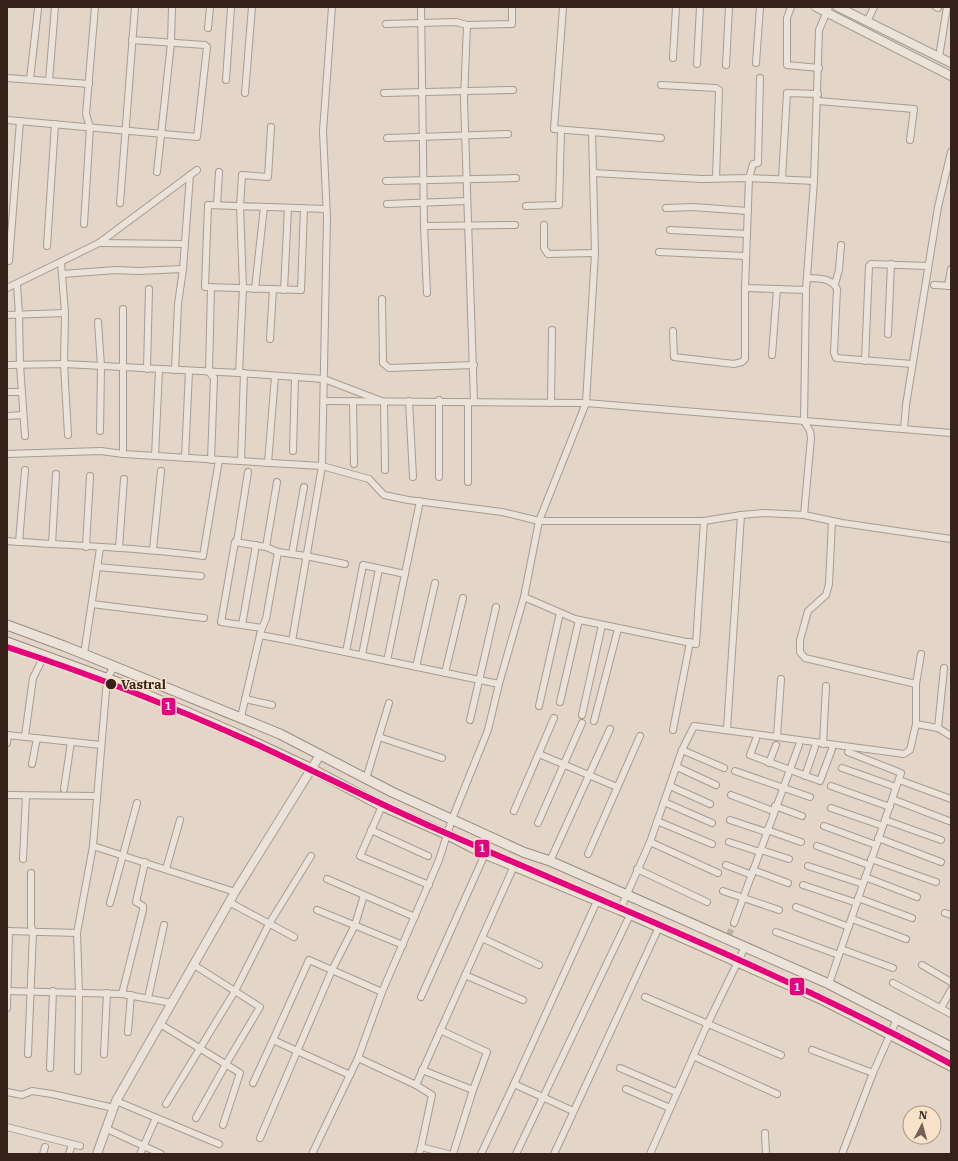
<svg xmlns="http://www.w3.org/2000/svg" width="958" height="1161" font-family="'IBM Plex Serif',serif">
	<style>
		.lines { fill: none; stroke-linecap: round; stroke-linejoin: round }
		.minor-tunnel { stroke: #c0b1a4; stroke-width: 6; stroke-dasharray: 6 3; stroke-linecap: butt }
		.minor-casing { stroke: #a89b91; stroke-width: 8 }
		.tertiary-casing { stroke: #a89b91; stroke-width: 10 }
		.secondary-casing { stroke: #978a81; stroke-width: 11 }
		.minor { stroke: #ebe3da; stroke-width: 6 }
		.tertiary { stroke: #ebe3da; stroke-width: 8 }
		.secondary { stroke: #ebe3da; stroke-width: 9 }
		.metro-1-casing { stroke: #f8e2ca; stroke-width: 9 }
		.metro-1 { stroke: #e5007d; stroke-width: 6 }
		.stop-dot { fill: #36221a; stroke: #f8e2ca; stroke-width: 1.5 }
		.labels { text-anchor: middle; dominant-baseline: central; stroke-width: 3; stroke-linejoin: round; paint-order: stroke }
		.stop-label { font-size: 13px; font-weight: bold; fill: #36221a; stroke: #f8e2ca; text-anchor: start }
		.line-badge { stroke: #f8e2ca; stroke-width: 1.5 }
		.badge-label { font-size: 11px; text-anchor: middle; font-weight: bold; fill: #fff }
	</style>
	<rect width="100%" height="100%" fill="#e3d5c7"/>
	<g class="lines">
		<path class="minor-tunnel" d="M729,935l5,-12"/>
		<defs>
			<g id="minor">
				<path d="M421,7l3,219"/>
				<path d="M563,7l-9,122 38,3"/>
				<path d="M791,7l-4,11v47l32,3"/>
				<path d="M936,7l2,1"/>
				<path d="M867,22l7,-15"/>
				<path d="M386,24l70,-2 11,3"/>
				<path d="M208,28l2,-21"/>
				<path d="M939,57l8,-50"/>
				<path d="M673,58l3,-51"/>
				<path d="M756,63l4,-56"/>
				<path d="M697,64l3,-57"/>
				<path d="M726,65l3,-58"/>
				<path d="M7,78l82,6"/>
				<path d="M760,78l-2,85 -5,1 -4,14 -4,110 61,2"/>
				<path d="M30,79l8,-70"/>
				<path d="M226,80l5,-73"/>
				<path d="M49,81l6,-74"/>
				<path d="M661,85l55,3 3,2 -3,88"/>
				<path d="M245,93l7,-86"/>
				<path d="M384,93l129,-3"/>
				<path d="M818,101l96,8 -4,31"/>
				<path d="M7,120l190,17 10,-90 -2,-2 -73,-5"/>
				<path d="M387,138l121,-4"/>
				<path d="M157,172l14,-129 1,-36"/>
				<path d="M593,173l109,6 47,-1 65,3"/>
				<path d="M782,179l5,-86 31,1"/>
				<path d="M386,181l130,-3"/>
				<path d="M120,203l15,-196"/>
				<path d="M387,204l80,-3"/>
				<path d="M217,205l2,-33"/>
				<path d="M526,206l33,-1 2,-75"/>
				<path d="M304,208l-3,82 -96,-3 3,-82 118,4"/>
				<path d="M666,208l27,-1 55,4"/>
				<path d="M84,224l6,-97 -4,-13 9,-107"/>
				<path d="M544,225v23l4,6 47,-1"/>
				<path d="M670,230l77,4"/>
				<path d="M99,243l86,1"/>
				<path d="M47,246l8,-122"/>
				<path d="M659,252l87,4"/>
				<path d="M9,261l11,-140"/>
				<path d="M61,262l4,51 -1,51 4,71"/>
				<path d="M62,274l54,-4 22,1 45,-2"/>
				<path d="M807,278c12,1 24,-1 30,11l-3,64 2,5 76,6"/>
				<path d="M17,284l2,31 1,50 5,71"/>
				<path d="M835,284l4,-14 2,-25"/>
				<path d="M934,285l17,1"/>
				<path d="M948,286l3,-17"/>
				<path d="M7,288l92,-45 98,-73"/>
				<path d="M255,289l9,-82"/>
				<path d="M284,290l4,-82"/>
				<path d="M427,293l-3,-67 91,-1"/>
				<path d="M382,299l1,64 6,5 85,-3"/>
				<path d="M7,315l58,-2"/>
				<path d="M98,322l3,44 -1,65"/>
				<path d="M673,331l1,26 60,7 8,-2 3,-3v-71"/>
				<path d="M888,334l3,-70"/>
				<path d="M270,339l3,-50"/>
				<path d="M772,355l5,-66"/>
				<path d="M865,361l4,-95 2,-2 57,2"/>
				<path d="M7,365l57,-1 175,9 4,-85 -3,-82 2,-31 26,2 3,-50"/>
				<path d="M147,369l2,-80"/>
				<path d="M175,370l3,-66 5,-35 7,-94"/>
				<path d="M209,372l5,6 -3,82"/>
				<path d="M209,372l2,-85"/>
				<path d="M239,373l85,6 60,23 1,68"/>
				<path d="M7,392h15"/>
				<path d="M439,400v77"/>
				<path d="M324,401l262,2 365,30"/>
				<path d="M353,401l1,63"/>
				<path d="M409,401l4,76"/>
				<path d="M474,402l-10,-302 3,-75 45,-1v-17"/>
				<path d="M551,403l1,-73"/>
				<path d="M7,416l16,-1"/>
				<path d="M904,429l2,-24 32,-198 13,-55"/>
				<path d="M293,451l2,-74"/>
				<path d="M7,454l94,-3 22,3 199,12 47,13 15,16 24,5 94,12 37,9h165l-8,123 -121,-25 -51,-22"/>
				<path d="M123,454v-145"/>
				<path d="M155,456l4,-86"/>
				<path d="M185,458l4,-87"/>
				<path d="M241,461l3,-88"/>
				<path d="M268,463l7,-87"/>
				<path d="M468,482v-80"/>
				<path d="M804,515l7,-77 -1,-7 -6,-10 2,-131 8,-109 5,-151 10,-23"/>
				<path d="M704,521l37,-6"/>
				<path d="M7,541c65,5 131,6 196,15l16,-96"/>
				<path d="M19,542l6,-72"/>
				<path d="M237,542l11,-70"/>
				<path d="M52,544l4,-70"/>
				<path d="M86,547l4,-71"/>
				<path d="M266,547l11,-65"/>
				<path d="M119,548l5,-69"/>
				<path d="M153,549l8,-78"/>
				<path d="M292,554l12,-67"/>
				<path d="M97,567l104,9"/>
				<path d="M92,604l112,14"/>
				<path d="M242,625l14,-80"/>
				<path d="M262,628l4,-9 12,-67"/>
				<path d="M260,635l2,-7 -41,-6 14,-80 31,5 12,5 28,4 39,8"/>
				<path d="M292,641l207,43"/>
				<path d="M346,652l17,-87 42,9"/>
				<path d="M84,654l16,-106"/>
				<path d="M362,655l17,-86"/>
				<path d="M387,661l33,-160"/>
				<path d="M416,667l19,-84"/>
				<path d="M445,673l18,-75"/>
				<path d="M916,684l5,-30"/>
				<path d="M245,699l27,6"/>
				<path d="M560,702l19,-82"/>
				<path d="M539,706l21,-93"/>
				<path d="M582,715l20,-90"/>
				<path d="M241,717l19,-82 32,6 30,-175 5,-248 -4,-87 9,-124"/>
				<path d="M470,720l26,-113"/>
				<path d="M594,721l24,-92"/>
				<path d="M916,724l22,4 13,8"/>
				<path d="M938,728l6,-60"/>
				<path d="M727,729l14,-214 24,-2 39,2 38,8 109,16"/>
				<path d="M673,730l17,-88"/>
				<path d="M7,735l94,10"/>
				<path d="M25,736l8,-58 10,-20"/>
				<path d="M379,737l63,21"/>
				<path d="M777,737l4,-58"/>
				<path d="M756,739l-6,16 70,26 12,-32"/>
				<path d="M7,743l1,-8"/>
				<path d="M823,744l3,-58"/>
				<path d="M682,750l42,18"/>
				<path d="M539,754l78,33"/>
				<path d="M769,763l7,-18"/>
				<path d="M32,764l5,-26"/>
				<path d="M677,767l39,18"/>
				<path d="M842,768l54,19"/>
				<path d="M735,771l75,26"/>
				<path d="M805,776l10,-29"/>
				<path d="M366,779l23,-76"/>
				<path d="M899,780l52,19"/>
				<path d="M670,786l40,18"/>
				<path d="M831,786l59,21"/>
				<path d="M64,789l7,-47"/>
				<path d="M7,795l90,1"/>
				<path d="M731,795l42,16"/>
				<path d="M892,799l57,22"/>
				<path d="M664,802l48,21"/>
				<path d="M382,806l-22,50 69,29"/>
				<path d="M775,806l27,10"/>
				<path d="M831,808l52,18"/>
				<path d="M514,811l40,-93"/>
				<path d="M730,820l36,12"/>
				<path d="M885,820l56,20"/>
				<path d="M657,821l55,23"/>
				<path d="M538,823l44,-100"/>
				<path d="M824,826l52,19"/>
				<path d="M371,830l57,26"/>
				<path d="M767,830l34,12"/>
				<path d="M878,838l63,24"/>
				<path d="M650,842l68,31"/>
				<path d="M729,842l31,10"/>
				<path d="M93,846l142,46"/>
				<path d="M817,846l52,19"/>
				<path d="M761,850l28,9"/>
				<path d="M588,854l52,-118"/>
				<path d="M23,859l3,-63"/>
				<path d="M871,859l65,23"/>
				<path d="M550,861l60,-132"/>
				<path d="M726,865l26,10"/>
				<path d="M808,866l55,18"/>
				<path d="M166,869l14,-49"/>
				<path d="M637,869l70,33"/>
				<path d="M753,870l35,13"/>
				<path d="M865,877l52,20"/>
				<path d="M327,879l88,38"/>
				<path d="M803,885l54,18"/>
				<path d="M723,891l56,19"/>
				<path d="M858,898l54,20"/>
				<path d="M229,902l65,35"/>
				<path d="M110,903l27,-100"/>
				<path d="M796,907l53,20"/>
				<path d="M317,910l86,35"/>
				<path d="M620,910l30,-68 32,-92 12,-24 210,28 6,-4 6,-26v-40l-111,-26 -5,-6v-12l8,-29 18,-16 3,-11 3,-63"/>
				<path d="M945,913l6,2"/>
				<path d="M852,919l54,20"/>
				<path d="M734,923l65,-178"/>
				<path d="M7,931l70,2"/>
				<path d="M776,932l63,23"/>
				<path d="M482,938l57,27"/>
				<path d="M841,949l52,19"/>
				<path d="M194,965l66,42 -34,57 -30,54"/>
				<path d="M922,965l29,17"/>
				<path d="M465,975l58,25"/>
				<path d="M893,983l58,31"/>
				<path d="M829,984l72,-211 -53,-21"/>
				<path d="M7,991l115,3 50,9"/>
				<path d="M122,994l21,-84v-4l-7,-4 9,-40"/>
				<path d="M421,997l64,-143"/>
				<path d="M645,997l136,58"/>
				<path d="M148,998l16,-73"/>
				<path d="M7,1008l2,-77"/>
				<path d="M941,1008l10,-18"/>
				<path d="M160,1024l80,49 -17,52"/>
				<path d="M128,1032l3,-37"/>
				<path d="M812,1050l61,23"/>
				<path d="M28,1054l5,-122 -2,-6v-53"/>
				<path d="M104,1054l3,-61"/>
				<path d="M693,1056l84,38"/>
				<path d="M358,1058l58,27 98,-219"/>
				<path d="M50,1068l3,-77"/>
				<path d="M620,1068l56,24"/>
				<path d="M422,1070l51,20 14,-38 -47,-22"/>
				<path d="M78,1071l1,-79 -2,-59 16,-87 14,-167 7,-13"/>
				<path d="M350,1075l-77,-35 36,-80 73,32"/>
				<path d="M253,1083l20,-43"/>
				<path d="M416,1085l16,10 -11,52"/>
				<path d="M626,1089l44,19"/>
				<path d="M7,1092l15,3 10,-4 20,3 62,14"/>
				<path d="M116,1101l103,43"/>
				<path d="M166,1104l69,-113 34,-67 42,-68"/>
				<path d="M573,1111l-59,-27 83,-183"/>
				<path d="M7,1127l73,19"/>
				<path d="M107,1129l54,25"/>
				<path d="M765,1133l1,21"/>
				<path d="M260,1138l72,-168 23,-45 9,-30"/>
				<path d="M43,1154l2,-7"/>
				<path d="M69,1154l3,-10"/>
				<path d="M140,1154l16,-36"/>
				<path d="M312,1154l46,-96 24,-66 57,-132 13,-41 36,-89 11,-46 25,-87 15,-76 47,-118 9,-150 -3,-121 69,6"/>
				<path d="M419,1154l2,-7 27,7"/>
				<path d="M453,1154l20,-64"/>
				<path d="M481,1154l33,-70"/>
				<path d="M516,1154l114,-239"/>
				<path d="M554,1154l105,-227"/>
				<path d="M650,1154l57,-129 38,-78"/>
				<path d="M842,1154l31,-81 24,-54"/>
			</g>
			<g id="tertiary">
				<path d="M816,7l135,69"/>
				<path d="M838,7l113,56"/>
				<path d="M97,1154l19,-53 119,-209 85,-137"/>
			</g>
			<g id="secondary">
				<path d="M7,625l57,21 216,88 112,58 131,60 27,9 279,123 122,63"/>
				<path d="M7,642l115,42 115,50 75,35 70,37 66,29 37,19 135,56 203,90 128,66"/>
			</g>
		</defs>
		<use href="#minor" class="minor-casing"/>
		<use href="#tertiary" class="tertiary-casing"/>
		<use href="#secondary" class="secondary-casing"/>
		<use href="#minor" class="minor"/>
		<use href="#tertiary" class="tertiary"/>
		<use href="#secondary" class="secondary"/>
		<defs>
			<path id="metro-1" d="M7,647c86,28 169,61 251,98 58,27 115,56 174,82 174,76 352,146 519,237"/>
		</defs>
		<use href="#metro-1" class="metro-1-casing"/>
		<use href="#metro-1" class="metro-1"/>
	</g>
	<circle class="stop-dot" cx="111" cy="684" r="6"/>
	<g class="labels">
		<g class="stop-label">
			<text x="121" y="684">Vastral</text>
		</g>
	</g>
	<g class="line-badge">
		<rect x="161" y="697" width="15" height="19" rx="4" fill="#e5007d"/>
		<rect x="474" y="839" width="16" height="19" rx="4" fill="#e5007d"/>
		<rect x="789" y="977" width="16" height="19" rx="4" fill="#e5007d"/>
	</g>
	<g class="badge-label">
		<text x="168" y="710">1</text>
		<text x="482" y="852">1</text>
		<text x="797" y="991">1</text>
	</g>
	<rect width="958" height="1161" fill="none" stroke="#36221a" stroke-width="16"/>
	<g transform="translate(922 1125) rotate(6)"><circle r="19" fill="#f8e2ca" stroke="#aa9584"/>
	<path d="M0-3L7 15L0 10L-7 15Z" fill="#736157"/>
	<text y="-6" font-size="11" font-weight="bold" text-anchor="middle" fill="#36221a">N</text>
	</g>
</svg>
